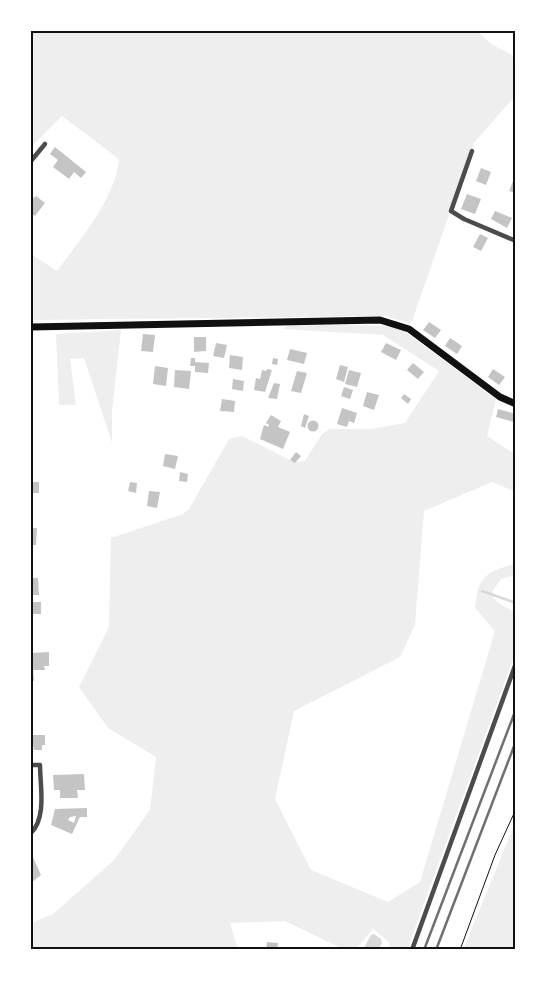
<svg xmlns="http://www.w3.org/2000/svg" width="547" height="981" font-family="'PT Sans',sans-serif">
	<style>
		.green { fill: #eee }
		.water { fill: #d9d9d9 }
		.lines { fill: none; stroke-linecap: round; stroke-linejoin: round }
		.stream { stroke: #d9d9d9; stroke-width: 2.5 }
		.building { fill: #c4c4c4; fill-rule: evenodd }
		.path { stroke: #111; stroke-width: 1 }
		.minor { stroke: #4c4c4c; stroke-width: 4.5 }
		.primary { stroke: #111; stroke-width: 7 }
		.rail { stroke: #707070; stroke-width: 2.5 }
		.neatline { fill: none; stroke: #111; stroke-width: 2 }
	</style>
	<rect width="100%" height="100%" fill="#fff"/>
	<g class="green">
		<path d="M31,31h446l16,14 19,10 4,7v33l-42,48 -63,181 -25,-8 -355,4v-66l26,17c22,-30 59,-73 62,-112l-57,-43 -31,31z"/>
		<path d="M289,324l100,2 15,5 92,68 -9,37 29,19v37l-24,-10 -68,29 -9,114 -15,32 -106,54 -19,88 36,71 77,32 32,-20 75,-251 -20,-23c3,-33 11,-35 41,-45v12l-15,4 -8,11v8l10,8 13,6v39l-109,299h-18l1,-7 -17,-14 -18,21h-10l-60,-29 -55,2 8,27h-207v-27l22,-9 61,-54 36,-50 6,-53 -48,-29 -29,-41 30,-60 2,-89 72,-24 6,-5 40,-70 13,-3 52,26 11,-1 17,-27 8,-5h41l34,-6 34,-52 -56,-36 -100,-6z"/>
		<path d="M121,330l-9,81v32l-28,-85 -14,1 6,46h-17l-3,-71z"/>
		<path d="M516,821v129h-53z"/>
	</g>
	<path class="water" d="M374,934l7,5 1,4 -4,7h-15l8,-15z"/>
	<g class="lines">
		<path class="stream" d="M482,591l34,12"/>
	</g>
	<g class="building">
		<path d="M55,147l31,25 -5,6 -7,-6 -5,7 -16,-12 5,-7 -8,-6z"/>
		<path d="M481,168l10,4 -5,13 -10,-4z"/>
		<path d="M513,181l3,1v11l-7,-2z"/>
		<path d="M467,194l14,5 -6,15 -14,-5z"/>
		<path d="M31,196l3,2 2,-2 9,7 -10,13 -4,-3z"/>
		<path d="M495,211l17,7 -5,10 -16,-9z"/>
		<path d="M480,234l8,4 -7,13 -8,-4z"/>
		<path d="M429,322l12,8 -6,8 -12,-8z"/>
		<path d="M143,334l12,1 -2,17 -12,-1z"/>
		<path d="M194,337h12v14l-12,1z"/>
		<path d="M450,338l12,8 -5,8 -12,-8z"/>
		<path d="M216,343l11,2 -3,13 -11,-2z"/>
		<path d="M386,343l15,7 -5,10 -15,-8z"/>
		<path d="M290,349l17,4 -3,11 -17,-4z"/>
		<path d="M230,355l13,2 -1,13 -13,-2z"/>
		<path d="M191,358h4v4l14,1 -1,10 -13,-1v-6h-5z"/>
		<path d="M273,358l5,1 -1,6 -5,-1z"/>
		<path d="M413,363l11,9 -6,7 -11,-9z"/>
		<path d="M340,365l8,2 -4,15 -8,-3z"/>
		<path d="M155,366l13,2 -2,18 -13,-2z"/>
		<path d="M267,369l5,1 -7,22 -11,-2 2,-12 4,1 2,-9 4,1z"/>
		<path d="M493,369l12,8 -6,8 -11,-8z"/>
		<path d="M175,370l16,1 -2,18 -15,-2z"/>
		<path d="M349,370l12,3 -4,14 -12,-3z"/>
		<path d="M297,371l10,2 -6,20 -10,-2z"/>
		<path d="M233,379l11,2 -1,10 -11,-2z"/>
		<path d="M274,383l6,1 -3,15 -9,-1z"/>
		<path d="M344,387l9,3 -3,9 -9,-3z"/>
		<path d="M367,392l12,3 -5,15 -11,-4z"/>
		<path d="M404,394l7,5 -3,5 -7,-6z"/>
		<path d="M222,399l13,2 -1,11 -14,-1z"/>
		<path d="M342,408l15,5 -3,10 -5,-2 -2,6 -10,-3z"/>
		<path d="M498,409l18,5 -2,8 -18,-5z"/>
		<path d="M304,414l5,2 -4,12 -4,-2z"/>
		<path d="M271,415l10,6 -3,6 12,5 -7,17 -23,-10 4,-14 4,2 1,-2 -3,-2z"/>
		<circle cx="313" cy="426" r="5.5"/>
		<path d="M296,452l5,4 -6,7 -5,-3z"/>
		<path d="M165,454l13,2 -3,13 -12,-3z"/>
		<path d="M180,472l8,2 -1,8 -8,-1z"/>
		<rect x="31" y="482" width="8" height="11"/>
		<path d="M130,482l7,1 -1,10 -8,-2z"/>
		<path d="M149,491l11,1 -3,16 -10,-2z"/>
		<path d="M31,528h6l-1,17h-5z"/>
		<path d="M31,578h7l1,17h-8z"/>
		<rect x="31" y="602" width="10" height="12"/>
		<path d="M49,652v14h-5l1,4h-12l1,11h-3v-28z"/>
		<path d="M31,735h14v10h-3v5h-8z"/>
		<path d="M84,774l1,16h-8l1,8h-18v-8h-6l-1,-15z"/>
		<path d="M87,808v9h-7l-8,17 -21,-9 4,-16zM76,816l-2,7 -6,-3 2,-3z"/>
		<path d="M31,853l10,22 -10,8z"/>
		<path d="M267,942l11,1 -1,7h-11z"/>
	</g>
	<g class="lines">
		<path class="path" d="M460,950l35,-95 21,-46"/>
		<g class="minor">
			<path d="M472,151l-21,60 13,8 52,22"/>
			<path d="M31,161l14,-17"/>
			<path d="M31,765h9c0,20 7,52 -9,68"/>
			<path d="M412,950l104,-287"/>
		</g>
		<path class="primary" d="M31,327l349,-7 29,9 91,68 16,7"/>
		<g class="rail">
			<path d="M424,950l92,-241"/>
			<path d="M436,950l80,-209"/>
		</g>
	</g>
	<rect width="547" height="981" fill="none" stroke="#ffffff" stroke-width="65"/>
	<rect x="32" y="32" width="482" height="916" class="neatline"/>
</svg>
